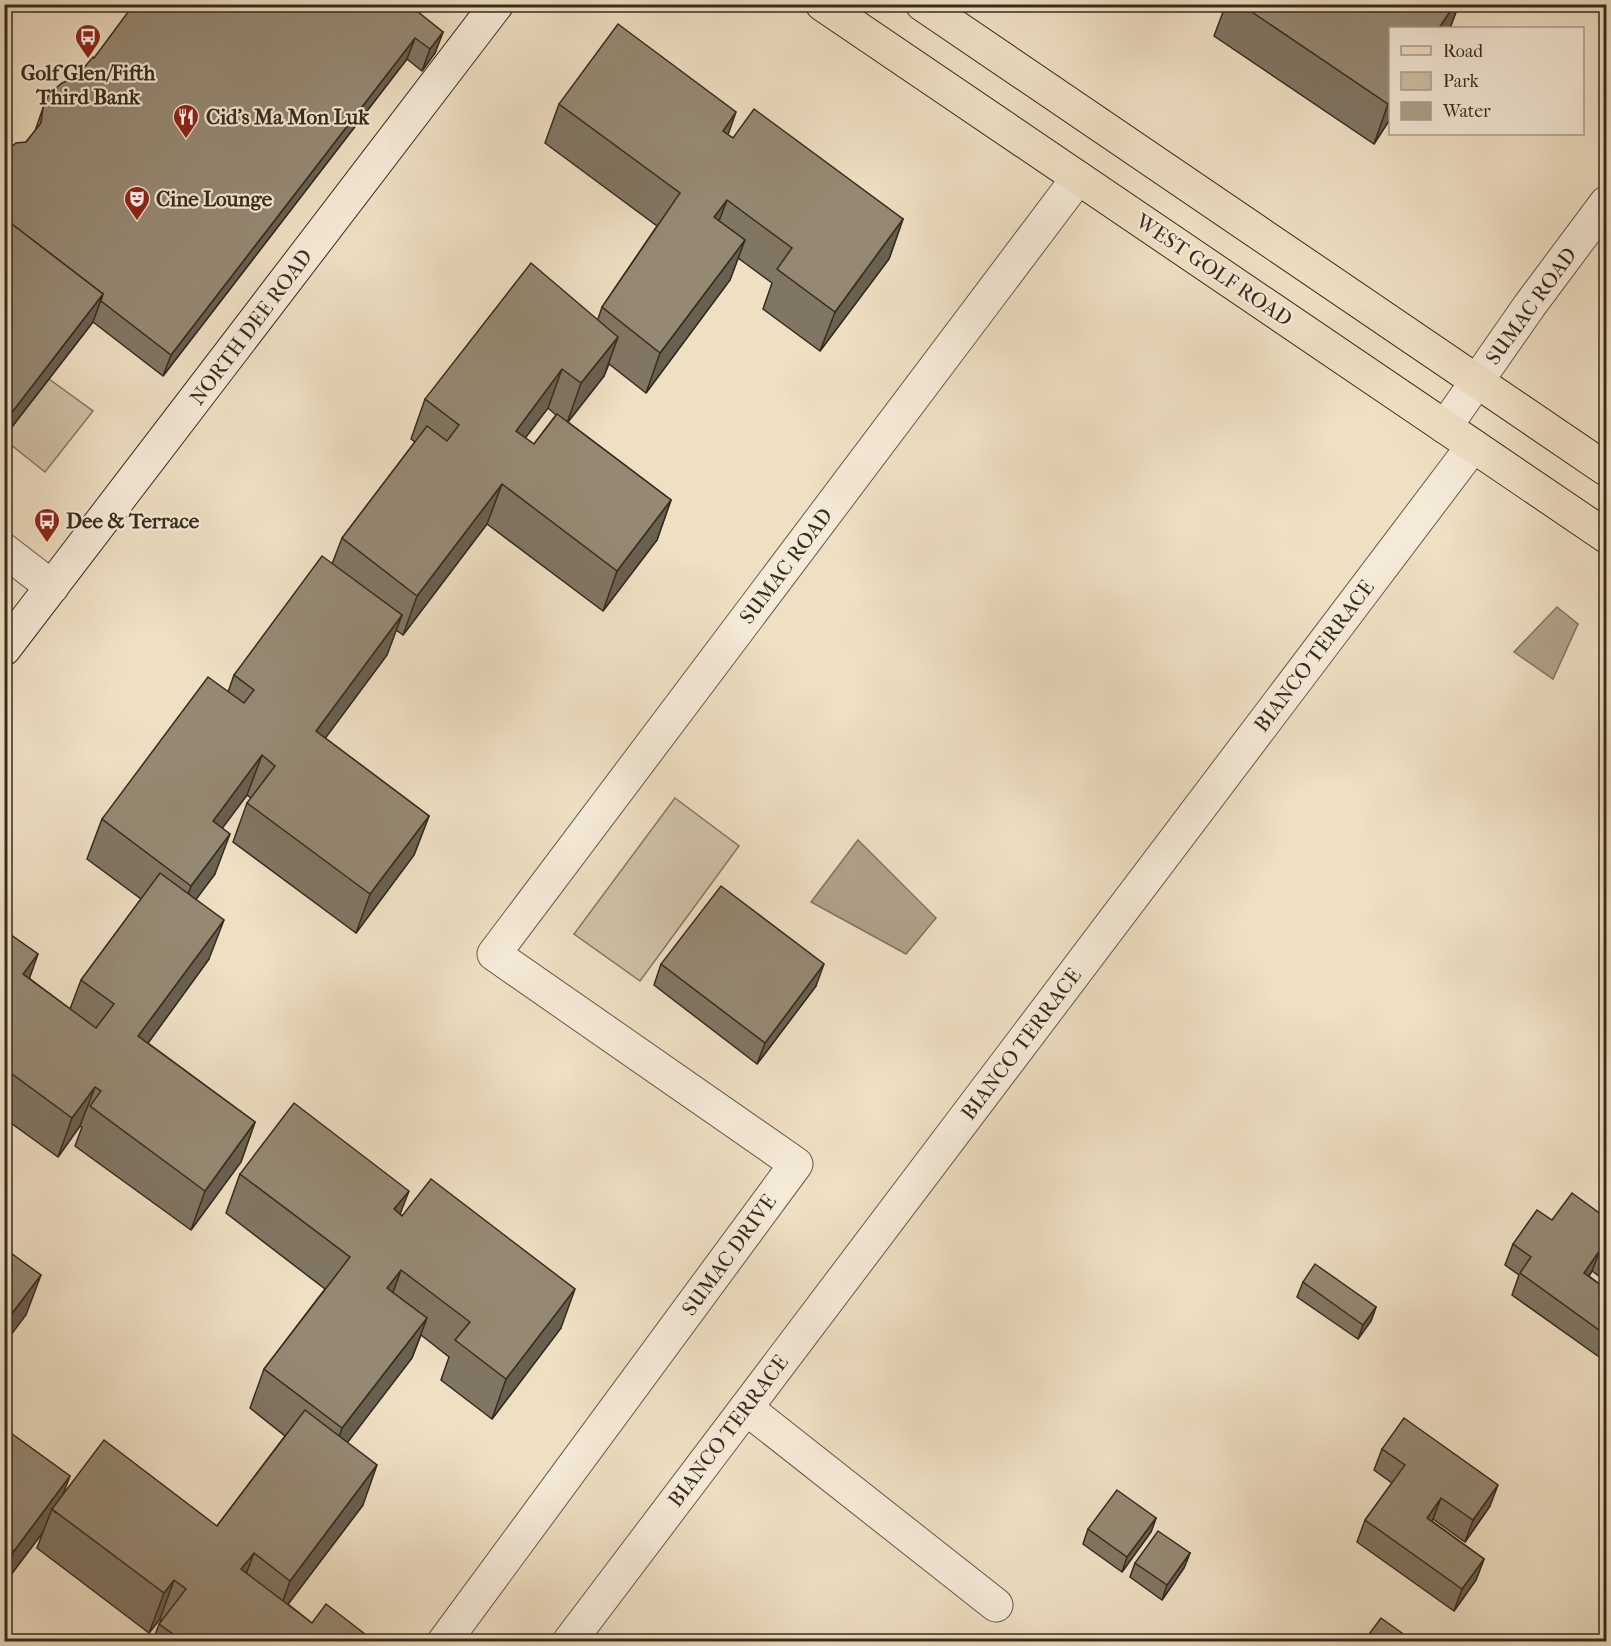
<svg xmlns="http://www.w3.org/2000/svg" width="1611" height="1646" font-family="'IM FELL French Canon',serif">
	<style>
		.green { fill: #d0c1a7; stroke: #837662; stroke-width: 1.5 }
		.water { fill: #b0a28b; stroke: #7f735f; stroke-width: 1.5 }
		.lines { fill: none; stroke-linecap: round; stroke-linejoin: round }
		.street-casing { stroke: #645947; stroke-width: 35 }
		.secondary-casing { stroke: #362c1e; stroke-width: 35 }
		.primary-casing { stroke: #362c1e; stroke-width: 35 }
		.street { stroke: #f5ead8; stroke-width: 33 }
		.secondary { stroke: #f5ead8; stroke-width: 33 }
		.primary { stroke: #efdfc3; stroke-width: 33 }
		.wall { fill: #817664; stroke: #362c1e; stroke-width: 1.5; fill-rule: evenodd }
		.shaded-wall { fill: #696051; stroke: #362c1e; stroke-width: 1.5 }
		.building { fill: #968974; stroke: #362c1e; stroke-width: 1.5 }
		.labels { text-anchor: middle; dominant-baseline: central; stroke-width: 4.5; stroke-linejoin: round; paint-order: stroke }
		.poi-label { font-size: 21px; font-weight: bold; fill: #362c1e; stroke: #f5ead8; text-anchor: start }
		.street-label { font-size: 21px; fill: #362c1e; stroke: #f5ead8 }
	</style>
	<rect width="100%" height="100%" fill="#efdfc3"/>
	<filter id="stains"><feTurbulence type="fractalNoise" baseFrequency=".00333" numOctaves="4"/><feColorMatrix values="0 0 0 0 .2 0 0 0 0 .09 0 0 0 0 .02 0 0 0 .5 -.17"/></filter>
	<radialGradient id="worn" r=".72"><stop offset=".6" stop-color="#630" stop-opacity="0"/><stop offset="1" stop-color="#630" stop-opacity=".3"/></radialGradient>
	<g class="green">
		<path d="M49,379l44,32 -48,61 -40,-32 -1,-3z"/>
		<path d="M675,798l64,48 -99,135 -66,-47z"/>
	</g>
	<g class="water">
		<path d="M1557,607l21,17 -25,55 -39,-27z"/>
		<path d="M858,840l78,78 -30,36 -95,-52z"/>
	</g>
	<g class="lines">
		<defs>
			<g id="street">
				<path d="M1445,427l85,-122 76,-102"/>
				<path d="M4,550l48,37"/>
				<path d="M746,1408l250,197"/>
				<path d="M444,1642l352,-478 -302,-210 584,-776"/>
				<path d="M569,1642l904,-1196"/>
			</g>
			<path id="secondary" d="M4,649l493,-645"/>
			<g id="primary">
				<path d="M822,4l784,532"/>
				<path d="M922,4l684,465"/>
			</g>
		</defs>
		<use href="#street" class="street-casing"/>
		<use href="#secondary" class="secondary-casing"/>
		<use href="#primary" class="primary-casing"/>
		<use href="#street" class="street"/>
		<use href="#secondary" class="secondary"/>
		<use href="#primary" class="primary"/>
	</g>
	<g class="wall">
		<path d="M1226,4h233l-9,24h-60v91l-16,25 -160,-108z"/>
		<path d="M443,32l-8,21 -13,18 -15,-12 -244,317 -70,-54 -89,115v-279l3,-8 19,-8 9,-11 8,-23 33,-31 18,-19z"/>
		<path d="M559,104l169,31 5,3 170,81 -14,40 -69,92 -57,-42 9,-26 -34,-25 -8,22 -84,113 -37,-29 -5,12 -36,46 103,78 -14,40 -54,71 -116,-87 -84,111 -7,-5 -9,25 -62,83 104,78 -15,39 -58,78 -123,-91 14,-39 4,-5 -4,-3 -25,33 -7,46 -19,25 13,60 -61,84 107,79 -14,40 -50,68 -116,-84 7,-19 -2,-1 -22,31 -54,-39v-188l25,48 41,31 11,-29 60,-81 -54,-40 15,-40 126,-127 6,-17 98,-111 10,-26 73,-96 -4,-3 14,-40 173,-80 4,-12 55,-81 -112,-83zM548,408l8,7 -22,29 -9,-6z"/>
		<path d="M661,964l155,22 -59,78 -103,-79z"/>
		<path d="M240,1174l160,40 161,114 -69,91 -51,-39 8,-23 -28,-22 -9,23 -65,84 16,63 -75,99 24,19 62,18h-221l6,-17 2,-3 -1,-2 -11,14 -112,-85 6,-16 -39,52v-156l59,65 154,33 68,-90 -35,-28 14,-39 61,-80 -99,-76z"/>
		<path d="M1606,1218v50l-6,9 -8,-6 -3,5 17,13v63l-4,7 -90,-64 7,-20 -14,-10 8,-21 39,-24z"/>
		<path d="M1303,1282l73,25 -5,14 -13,18 -61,-42z"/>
		<path d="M1382,1449l108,57 -25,36 -32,-23 -1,2 52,38 -8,21 -22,31 -97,-69 8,-22 27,-37 -18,-13z"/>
		<path d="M1156,1518l-5,14 -29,40 -39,-28 5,-15z"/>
		<path d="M1190,1553l-6,15 -22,32 -32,-23 5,-14z"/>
	</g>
	<g class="shaded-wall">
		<path d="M1455,4h4l-9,24h-11z"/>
		<path d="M443,32l-8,21 -13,18 8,-22z"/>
		<path d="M415,38l-8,21 -244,317 8,-21z"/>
		<path d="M1390,101v18l-16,25 14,-40z"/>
		<path d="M736,112l-14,40 1,-21z"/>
		<path d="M727,200l-15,39 2,-22z"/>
		<path d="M903,219l-14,40 -69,92 15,-39z"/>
		<path d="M745,240l-15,40 -84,113 14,-40z"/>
		<path d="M103,294l-10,28 -89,115 9,-26z"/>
		<path d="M618,337l-14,39 -37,47 14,-40z"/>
		<path d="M562,369l-14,39 -47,62 15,-39z"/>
		<path d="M502,484l-15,40 -84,111 14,-39z"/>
		<path d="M671,500l-14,40 -54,71 14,-40z"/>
		<path d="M402,615l-15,40 -86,116 15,-40z"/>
		<path d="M262,755l-15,40 -49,66 15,-40z"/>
		<path d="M429,816l-15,39 -58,78 14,-39z"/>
		<path d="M230,834l-15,40 -38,51 14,-39z"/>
		<path d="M224,920l-15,39 -85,117 14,-40z"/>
		<path d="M38,954l-14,40 -1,-20z"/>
		<path d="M824,964l-8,22 -59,78 8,-21z"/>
		<path d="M95,1087l-15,39 -22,31 14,-39z"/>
		<path d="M255,1122l-14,40 -50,68 14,-39z"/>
		<path d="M409,1191l-15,39v-21z"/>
		<path d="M1600,1250l-8,21 -16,23 8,-21z"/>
		<path d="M1606,1259v9l-6,9z"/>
		<path d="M401,1270l-14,39v-21z"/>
		<path d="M41,1275l-15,40 -22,29v-20z"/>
		<path d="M575,1289l-14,39 -69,91 14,-40z"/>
		<path d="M1376,1307l-5,14 -13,18 5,-14z"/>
		<path d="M427,1318l-15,40 -84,110 14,-40z"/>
		<path d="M1606,1345v7l-4,7z"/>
		<path d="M377,1465l-14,40 -87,115 14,-39z"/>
		<path d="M70,1476l-14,37 -4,-4 -9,23 -39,52v-7l10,-26z"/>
		<path d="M1498,1485l-8,21 -25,36 8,-22z"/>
		<path d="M1441,1498l-8,21 -14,20 8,-21z"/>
		<path d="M1156,1518l-5,14 -29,40 5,-15z"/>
		<path d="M254,1553l-15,40 2,-24z"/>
		<path d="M1190,1553l-6,15 -22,32 5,-15z"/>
		<path d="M1484,1559l-8,21 -22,31 8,-22z"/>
		<path d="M174,1580l-14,39 -11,14 15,-40z"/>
	</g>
	<g class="building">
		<path d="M134,4h274l35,28 -13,17 -15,-11 -244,317 -70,-54 2,-7 -99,-76v-53l4,-1 -1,-14 9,-7 10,-1 15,-19 2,-15 6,-14 13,-11 14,-6 17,-20 1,1z"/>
		<path d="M1240,4h215l-16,24h-49v73l-2,3z"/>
		<path d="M618,24l118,88 -13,19 10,7 21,-29 149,110 -68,93 -58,-43 15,-21 -65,-48 -13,17 31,23 -85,113 -58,-46 78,-114 -121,-89z"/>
		<path d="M4,218l99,76 -90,117 -9,-7z"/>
		<path d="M531,263l87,74 -37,46 -19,-14 -46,62 18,13 23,-30 114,86 -54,71 -115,-87 -85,112 -75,-58 85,-112 20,15 12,-16 -34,-26z"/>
		<path d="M322,556l80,59 -86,116 113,85 -59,78 -123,-91 28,-37 -13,-11 -49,66 17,13 -39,52 -89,-67 106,-142 36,26 10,-13 -20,-15z"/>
		<path d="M160,873l64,47 -86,116 117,86 -50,69 -115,-85 11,-15 -6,-4 -23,31 -68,-50v-138l34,24 -15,20 73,54 18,-24 -33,-24z"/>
		<path d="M721,886l103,78 -59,79 -104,-79z"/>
		<path d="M294,1103l115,88 -15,18 8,7 29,-37 144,110 -69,90 -51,-39 15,-18 -69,-52 -14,18 40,30 -85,110 -78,-59 86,-112 -110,-83z"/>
		<path d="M1572,1193l34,25v37l-6,-5 -16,23 22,16v46l-86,-62 11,-16 -18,-13 24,-34 15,10z"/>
		<path d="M4,1248l37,27 -37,49z"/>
		<path d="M1315,1264l61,43 -13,18 -60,-43z"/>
		<path d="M305,1410l72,55 -87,116 -36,-28 -13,16 71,54 14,-19 48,37h-191l-24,-17 27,-35 -12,-9 -10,13 -112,-84 52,-69 113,86z"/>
		<path d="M1404,1418l94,67 -25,35 -32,-22 -14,20 57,41 -22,30 -97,-69 40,-55 -23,-16z"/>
		<path d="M4,1428l66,48 -56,75 -10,-7z"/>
		<path d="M1117,1490l39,28 -29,39 -39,-28z"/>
		<path d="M1158,1531l32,22 -23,32 -32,-22z"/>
		<path d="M1381,1618l32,23h-49z"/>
	</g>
	<defs>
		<symbol id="bus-pin" viewBox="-11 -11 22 30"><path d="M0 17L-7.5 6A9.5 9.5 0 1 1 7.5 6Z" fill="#8f2418" stroke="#f5ead8"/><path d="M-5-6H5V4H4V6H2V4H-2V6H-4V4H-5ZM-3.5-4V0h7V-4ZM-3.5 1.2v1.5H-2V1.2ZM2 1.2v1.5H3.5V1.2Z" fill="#fff"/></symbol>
		<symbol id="restaurant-pin" viewBox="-11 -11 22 30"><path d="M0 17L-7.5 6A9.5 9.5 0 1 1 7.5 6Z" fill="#8f2418" stroke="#f5ead8"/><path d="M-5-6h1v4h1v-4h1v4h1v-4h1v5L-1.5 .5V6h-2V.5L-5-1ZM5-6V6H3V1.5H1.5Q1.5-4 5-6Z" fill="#fff"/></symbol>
		<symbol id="theatre-pin" viewBox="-11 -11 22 30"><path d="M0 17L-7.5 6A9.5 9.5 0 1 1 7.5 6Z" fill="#8f2418" stroke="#f5ead8"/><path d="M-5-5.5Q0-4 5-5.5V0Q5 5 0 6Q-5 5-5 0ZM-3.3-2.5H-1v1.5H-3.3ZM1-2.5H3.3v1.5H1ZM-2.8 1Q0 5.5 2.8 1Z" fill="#fff"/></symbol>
	</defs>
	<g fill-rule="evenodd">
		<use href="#bus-pin" x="73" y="22" width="30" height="40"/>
		<use href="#restaurant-pin" x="171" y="102" width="30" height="40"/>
		<use href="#theatre-pin" x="122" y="184" width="30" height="40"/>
		<use href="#bus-pin" x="32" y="506" width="30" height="40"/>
	</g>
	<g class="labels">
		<g class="poi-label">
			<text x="88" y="73" text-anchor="middle">Golf Glen/Fifth<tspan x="88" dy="24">Third Bank</tspan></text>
			<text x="206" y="117">Cid's Ma Mon Luk</text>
			<text x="156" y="199">Cine Lounge</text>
			<text x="66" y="521">Dee &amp; Terrace</text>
		</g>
		<g class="street-label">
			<text transform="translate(1214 270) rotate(34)">WEST GOLF ROAD</text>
			<text transform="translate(1531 306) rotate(-54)">SUMAC ROAD</text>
			<text transform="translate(251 327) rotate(-53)">NORTH DEE ROAD</text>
			<text transform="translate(786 566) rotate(-53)">SUMAC ROAD</text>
			<text transform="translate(1314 656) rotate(-53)">BIANCO TERRACE</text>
			<text transform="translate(1021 1044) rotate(-53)">BIANCO TERRACE</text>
			<text transform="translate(729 1255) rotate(-54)">SUMAC DRIVE</text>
			<text transform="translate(728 1431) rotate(-53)">BIANCO TERRACE</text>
		</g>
	</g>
	<rect width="1611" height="1646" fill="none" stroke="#efdfc3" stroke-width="24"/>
	<rect x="6" y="6" width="1599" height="1634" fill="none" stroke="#362c1e" stroke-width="3"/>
	<rect x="12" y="12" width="1587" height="1622" fill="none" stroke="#362c1e" stroke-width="1.5"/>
	<rect x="1389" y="27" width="195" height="108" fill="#f5ead8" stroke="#a99e8e" stroke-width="1.5"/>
	<rect x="1401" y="46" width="30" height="9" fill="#efdfc3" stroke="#a99e8e" stroke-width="1.5"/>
	<text x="1443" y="57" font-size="18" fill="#362c1e">Road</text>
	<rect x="1401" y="72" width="30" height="18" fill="#d0c1a7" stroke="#a99e8e" stroke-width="1.5"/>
	<text x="1443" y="87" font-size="18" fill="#362c1e">Park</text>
	<rect x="1401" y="102" width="30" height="18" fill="#b0a28b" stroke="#a99e8e" stroke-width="1.5"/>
	<text x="1443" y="117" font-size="18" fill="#362c1e">Water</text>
	<rect width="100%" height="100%" filter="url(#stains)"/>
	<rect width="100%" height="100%" fill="url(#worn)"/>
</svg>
